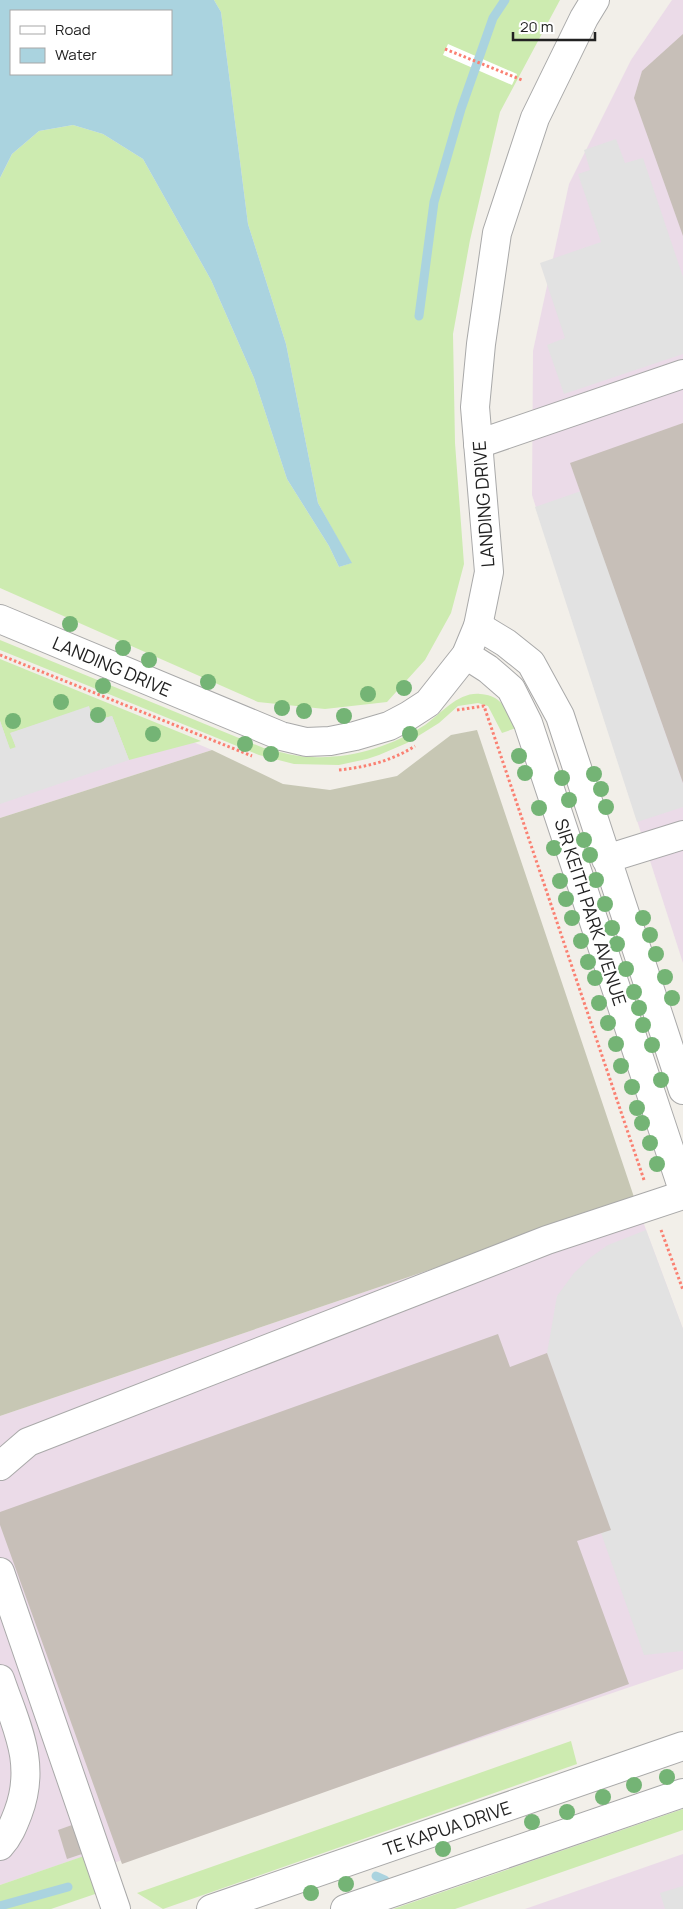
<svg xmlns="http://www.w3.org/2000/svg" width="683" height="1909" font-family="Manrope,sans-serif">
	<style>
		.industrial { fill: #ebdbe8 }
		.construction { fill: #c7c7b4 }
		.grass { fill: #cdebb0 }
		.parking { fill: #e2e2e2 }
		.water { fill: #aad3df; fill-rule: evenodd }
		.pier { fill: #fff }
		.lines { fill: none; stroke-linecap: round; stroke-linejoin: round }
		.stream { stroke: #aad3df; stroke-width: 9 }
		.building { fill: #c7bfb8 }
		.minor-casing { stroke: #a9a9a9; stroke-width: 30 }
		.path { stroke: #fa8072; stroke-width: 3; stroke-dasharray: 2.5 2.5; stroke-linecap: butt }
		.minor { stroke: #fff; stroke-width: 28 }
		.tree { fill: #74b475 }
		.labels { text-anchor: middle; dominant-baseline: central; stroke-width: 4.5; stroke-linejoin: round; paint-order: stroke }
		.street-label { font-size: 18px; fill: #222; stroke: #fff }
	</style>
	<rect width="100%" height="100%" fill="#f2efe9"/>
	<g class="industrial">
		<path d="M672,0h11v963l-151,-468 1,-144 36,-167 62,-124z"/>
		<path d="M0,665l113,43 99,42 -212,68z"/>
		<path d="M635,1200l48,129v340l-593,202 -8,-14 -82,28v-469z"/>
		<path d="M683,1854v55h-158z"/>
	</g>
	<path class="construction" d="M477,730l158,470 -635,216v-598l212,-68 71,34 47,6 67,-14 54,-41z"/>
	<g class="grass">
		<path d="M214,0h346l-60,112 -30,128 -17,94 2,109 9,121 -13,49 -26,47 -38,42 -62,7 -67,-7 -258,-114v-410l12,-24 27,-23 34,-6 30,9 40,25 68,121 43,98 33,101 42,67 10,21 12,-4 -33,-60 -32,-159 -38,-120 -27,-212z"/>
		<path d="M0,640l266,109c15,3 31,8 46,8 39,2 80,-11 113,-32 17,-12 33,-33 55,-31 22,1 28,17 36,34l-14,5 -14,-27 -10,-3 -20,3 -19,17 -32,20 -28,12 -12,4 -28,6 -45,-1 -35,-9 -259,-105z"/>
		<path d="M0,659l201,82 -72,19 -17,-44 -19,5 -4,-14 -78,26 5,15 -6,2 -10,-29z"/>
		<path d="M571,1741l6,23 -414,145 -26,-16z"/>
		<path d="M683,1809v21l-228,79h-62z"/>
		<path d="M84,1856l14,37 -47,16h-51v-24z"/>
	</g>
	<g class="parking">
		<path d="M616,139l9,24 18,-5 40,119v77l-119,40 -17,-49 18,-7 -25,-75 61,-21 -23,-68 12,-4 -6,-20z"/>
		<path d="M581,491l102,293v23l-46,15 -102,-315z"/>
		<path d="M89,706l4,15 19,-5 17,44 -129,44v-83l10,28 6,-2 -6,-14z"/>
		<path d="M646,1230l37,99v322l-39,4 -43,-122 9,-4 -63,-176 10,-57 17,-23 17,-16 17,-12z"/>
		<path d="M683,1886v23h-18l-5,-16z"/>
	</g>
	<path class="water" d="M0,0h214l7,12 27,212 38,120 32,159 34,60 -13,4 -10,-21 -42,-67 -33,-101 -43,-98 -68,-121 -40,-25 -30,-9 -34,6 -27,23 -12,24zM11,11h160v63h-160z"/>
	<path class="pier" d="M448,44l69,30 -5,11 -69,-30z"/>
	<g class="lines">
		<g class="stream">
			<path d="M419,316l15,-114 27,-93 32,-91 12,-18"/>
			<path d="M376,1876l9,4"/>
			<path d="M0,1906l68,-19"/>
		</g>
	</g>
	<g class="building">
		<path d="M683,34v202l-49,-138 8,-27z"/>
		<path d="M683,423v360l-113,-320z"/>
		<path d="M498,1334l12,33 37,-14 64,177 -34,11 52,143 -507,180 -122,-339v-13z"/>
		<path d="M72,1825l10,29 -15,5 -9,-29z"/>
	</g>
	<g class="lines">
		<defs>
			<g id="minor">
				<path d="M478,444l205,-70"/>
				<path d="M0,619l281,117 25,6 24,-1 25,-5 34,-10 19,-10 20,-13 38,-48 12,-29 11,-54 -14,-165 6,-63 16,-111 38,-115 49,-100 11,-18"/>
				<path d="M478,626l28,17 25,20 29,53 123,374"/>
				<path d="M466,655l22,14 23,20 17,34 155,467"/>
				<path d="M606,859l77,-24"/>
				<path d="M0,1466l28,-24 519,-202 136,-45"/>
				<path d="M0,1572l116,337"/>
				<path d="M0,1679c16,47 37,84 18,134 -5,13 -9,23 -18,33"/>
				<path d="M211,1909l472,-163"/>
				<path d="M345,1909l338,-116"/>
			</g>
		</defs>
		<use href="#minor" class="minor-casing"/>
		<g class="path">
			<path d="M445,49l77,31"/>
			<path d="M0,655l252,101"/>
			<path d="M457,710l27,-4 160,474"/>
			<path d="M339,770c27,-3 53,-9 76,-24"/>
			<path d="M661,1230l22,60"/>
		</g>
		<use href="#minor" class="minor"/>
	</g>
	<g class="tree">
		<circle cx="70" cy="624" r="8"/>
		<circle cx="123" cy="648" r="8"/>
		<circle cx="149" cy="660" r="8"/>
		<circle cx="208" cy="682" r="8"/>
		<circle cx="103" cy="686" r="8"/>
		<circle cx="404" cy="688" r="8"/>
		<circle cx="368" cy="694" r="8"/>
		<circle cx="61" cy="702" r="8"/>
		<circle cx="282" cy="708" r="8"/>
		<circle cx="304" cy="711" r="8"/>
		<circle cx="98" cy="715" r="8"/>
		<circle cx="344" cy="716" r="8"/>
		<circle cx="13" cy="721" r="8"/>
		<circle cx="153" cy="734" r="8"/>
		<circle cx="410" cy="734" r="8"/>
		<circle cx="245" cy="744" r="8"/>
		<circle cx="271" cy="754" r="8"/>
		<circle cx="519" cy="756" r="8"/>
		<circle cx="525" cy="773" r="8"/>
		<circle cx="594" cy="774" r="8"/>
		<circle cx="562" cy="778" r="8"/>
		<circle cx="601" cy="789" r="8"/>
		<circle cx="569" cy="800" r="8"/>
		<circle cx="606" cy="807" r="8"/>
		<circle cx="539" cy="808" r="8"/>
		<circle cx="584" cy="840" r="8"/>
		<circle cx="554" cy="848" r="8"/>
		<circle cx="590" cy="855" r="8"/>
		<circle cx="596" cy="880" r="8"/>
		<circle cx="560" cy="881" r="8"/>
		<circle cx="566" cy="899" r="8"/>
		<circle cx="605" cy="904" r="8"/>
		<circle cx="572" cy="918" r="8"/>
		<circle cx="643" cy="918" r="8"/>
		<circle cx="612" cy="928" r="8"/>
		<circle cx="650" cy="935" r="8"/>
		<circle cx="581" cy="941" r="8"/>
		<circle cx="617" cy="944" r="8"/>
		<circle cx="656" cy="954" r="8"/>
		<circle cx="588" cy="962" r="8"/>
		<circle cx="626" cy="969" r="8"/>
		<circle cx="665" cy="977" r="8"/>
		<circle cx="595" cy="978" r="8"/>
		<circle cx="634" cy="992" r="8"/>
		<circle cx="672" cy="998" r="8"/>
		<circle cx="599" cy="1003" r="8"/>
		<circle cx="639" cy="1008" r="8"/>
		<circle cx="608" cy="1023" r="8"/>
		<circle cx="643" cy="1025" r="8"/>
		<circle cx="616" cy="1044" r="8"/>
		<circle cx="652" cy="1045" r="8"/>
		<circle cx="621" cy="1066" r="8"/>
		<circle cx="661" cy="1080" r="8"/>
		<circle cx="632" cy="1087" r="8"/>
		<circle cx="637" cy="1108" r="8"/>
		<circle cx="642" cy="1123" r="8"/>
		<circle cx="650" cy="1143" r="8"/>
		<circle cx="657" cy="1164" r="8"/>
		<circle cx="667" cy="1777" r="8"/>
		<circle cx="634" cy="1785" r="8"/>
		<circle cx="603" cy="1797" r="8"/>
		<circle cx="567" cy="1812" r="8"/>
		<circle cx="532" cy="1822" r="8"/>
		<circle cx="443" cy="1849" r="8"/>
		<circle cx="346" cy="1884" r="8"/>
		<circle cx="311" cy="1893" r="8"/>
	</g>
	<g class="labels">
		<g class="street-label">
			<text transform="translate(483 504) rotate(-94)">LANDING DRIVE</text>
			<text transform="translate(112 666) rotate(23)">LANDING DRIVE</text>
			<text transform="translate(591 912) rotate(72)">SIR KEITH PARK AVENUE</text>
			<text transform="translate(447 1828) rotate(-19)">TE KAPUA DRIVE</text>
		</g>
	</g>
	<rect x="10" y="10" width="162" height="65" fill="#ffffff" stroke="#a7a7a7"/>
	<rect x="20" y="26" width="25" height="8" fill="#ffffff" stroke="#a7a7a7"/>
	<text x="55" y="35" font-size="15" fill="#222222">Road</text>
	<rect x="20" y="48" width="25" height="15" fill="#aad3df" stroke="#a7a7a7"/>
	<text x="55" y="60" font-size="15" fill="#222222">Water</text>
	<path d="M513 32v8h82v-8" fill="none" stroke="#222222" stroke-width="2.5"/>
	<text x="520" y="32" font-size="15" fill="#222222" stroke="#ffffff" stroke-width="4" paint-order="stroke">20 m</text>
</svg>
